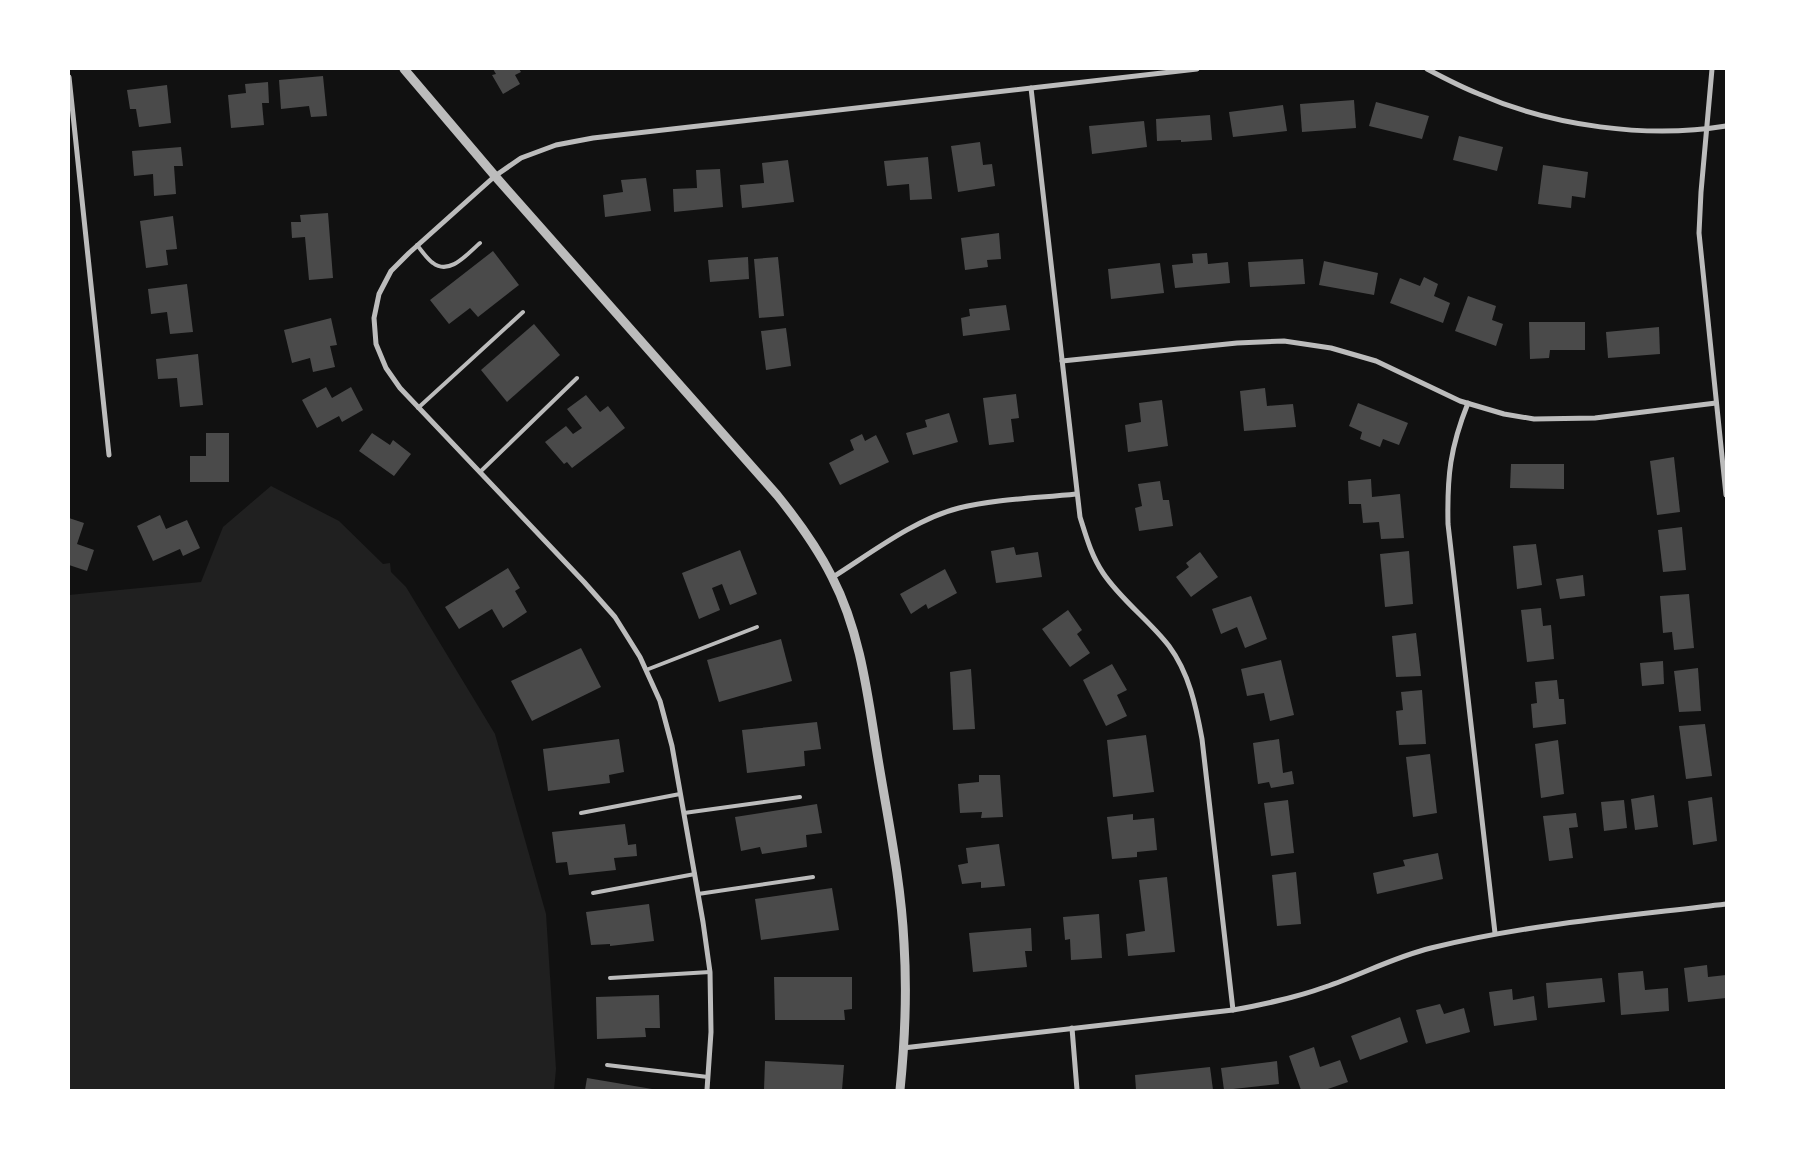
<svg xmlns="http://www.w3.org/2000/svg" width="1795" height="1159" font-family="Helvetica,sans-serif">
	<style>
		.green { fill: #202020 }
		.building { fill: #4a4a4a }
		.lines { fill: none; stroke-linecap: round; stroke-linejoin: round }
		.service { stroke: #bcbcbc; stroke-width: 4 }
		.minor { stroke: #bcbcbc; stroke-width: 5 }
		.tertiary { stroke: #bcbcbc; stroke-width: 9 }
	</style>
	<rect width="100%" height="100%" fill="#111"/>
	<path class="green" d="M271,486l68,35 44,43 7,-1 1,9 15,15 89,147 51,180 10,155 -2,21h-485v-495l132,-13 22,-55z"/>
	<g class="building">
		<path d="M493,69h26l2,3 -6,3 5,9 -17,10 -11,-19 4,-1z"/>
		<path d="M323,76l4,40 -16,1 -2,-11 -28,3 -2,-29z"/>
		<path d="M268,82l1,21h-7l2,22 -33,3 -3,-33 18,-2 -1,-9z"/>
		<path d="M167,85l4,38 -32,4 -3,-18h-6l-3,-19z"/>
		<path d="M1354,100l2,28 -54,4 -2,-28z"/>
		<path d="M1376,102l53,14 -7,23 -53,-13z"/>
		<path d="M1283,105l4,26 -54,6 -4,-25z"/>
		<path d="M1210,115l2,25 -31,2v-2l-24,1 -1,-22z"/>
		<path d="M1144,121l3,26 -55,7 -3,-28z"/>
		<path d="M1459,136l44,11 -6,24 -44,-11z"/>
		<path d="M980,142l3,23 9,-1 3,22 -37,6 -7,-46z"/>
		<path d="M181,147l2,19h-9l2,28 -22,2 -1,-22 -19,2 -2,-25z"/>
		<path d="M928,157l4,42 -22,1 -1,-16 -22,2 -3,-25z"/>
		<path d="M788,160l6,42 -52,6 -2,-23 24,-2 -2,-20z"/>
		<path d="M1543,165l45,7 -3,26 -13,-2 -1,12 -33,-4z"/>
		<path d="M720,169l3,38 -49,5 -1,-23 24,-1 -1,-18z"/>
		<path d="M646,178l5,33 -46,6 -2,-22 20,-3 -2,-12z"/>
		<path d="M328,213l5,65 -24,2 -4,-43 -13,1 -1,-16h10l-1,-7z"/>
		<path d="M173,216l4,33 -11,1 2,15 -22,3 -6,-47z"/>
		<path d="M999,233l2,26 -14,1 1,7 -23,3 -4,-32z"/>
		<path d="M493,251l26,34 -41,32 -8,-9 -21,16 -19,-24z"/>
		<path d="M1207,253l1,11 20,-2 2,21 -55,5 -3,-23 21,-2 -1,-9z"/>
		<path d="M748,257l1,22 -39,3 -2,-22z"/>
		<path d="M778,257l6,59 -25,2 -5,-59z"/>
		<path d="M1303,259l2,25 -55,3 -2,-25z"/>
		<path d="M1324,261l54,12 -4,22 -55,-10z"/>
		<path d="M1160,263l4,30 -53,6 -3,-30z"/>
		<path d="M1424,277l14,7 -4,12 16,7 -7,20 -53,-20 10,-25 20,8z"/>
		<path d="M187,284l6,48 -23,2 -3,-22 -16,2 -3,-25z"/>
		<path d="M1468,296l28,10 -4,14 11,4 -7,22 -41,-15z"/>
		<path d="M1006,305l4,25 -47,6 -2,-18 9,-2 -1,-7z"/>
		<path d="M331,318l6,27 -7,1 5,21 -22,5 -3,-14 -18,5 -8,-33z"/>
		<path d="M1529,322h56v28h-35l-1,8 -19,1z"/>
		<path d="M534,324l26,31 -53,47 -26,-32z"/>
		<path d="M1659,327l1,27 -52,4 -2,-26z"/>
		<path d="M786,328l5,38 -25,4 -5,-39z"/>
		<path d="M198,354l5,51 -23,2 -3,-29 -19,1 -2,-20z"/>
		<path d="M326,387l6,11 19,-11 12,23 -21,12 -3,-6 -22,12 -15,-28z"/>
		<path d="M1265,388l2,18 26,-2 3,23 -52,4 -4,-40z"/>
		<path d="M1016,394l3,24 -8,1 3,23 -25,3 -6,-47z"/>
		<path d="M586,395l14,17 8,-6 17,22 -53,40 -5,-6 -3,2 -19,-22 21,-16 7,8 9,-6 -15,-19z"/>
		<path d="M1162,400l6,46 -40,6 -3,-27 16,-3 -2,-19z"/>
		<path d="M1358,403l50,20 -9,22 -16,-6 -3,8 -20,-8 2,-7 -13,-6z"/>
		<path d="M949,413l9,29 -45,13 -7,-22 21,-6 -2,-7z"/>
		<path d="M206,433h23v49h-39v-26h16z"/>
		<path d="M372,433l18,12 3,-5 18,14 -17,22 -35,-25z"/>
		<path d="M862,434l3,7 11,-6 13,27 -49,23 -11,-22 25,-13 -4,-10z"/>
		<path d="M1674,457l6,55 -23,3 -7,-54z"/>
		<path d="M1511,464h53v25l-54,-1z"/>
		<path d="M1371,479l1,18 28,-3 4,44 -23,1 -2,-17 -16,1 -2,-19h-12l-1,-23z"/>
		<path d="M1160,481l3,19h6l4,26 -34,5 -4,-23 7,-2 -4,-22z"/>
		<path d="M160,515l6,14 21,-9 13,28 -17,8 -3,-7 -27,12 -16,-35z"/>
		<path d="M69,518l15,5 -7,21 17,6 -7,21 -18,-6z"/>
		<path d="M1682,527l4,43 -23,2 -5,-42z"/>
		<path d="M1536,544l6,41 -25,4 -4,-43z"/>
		<path d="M1014,547l2,8 22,-3 4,25 -46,6 -5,-32z"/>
		<path d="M740,550l17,44 -27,11 -8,-21 -10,4 8,22 -21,9 -17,-46z"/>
		<path d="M1409,551l4,53 -28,3 -5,-53z"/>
		<path d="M1200,552l18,25 -27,20 -15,-20 13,-10 -3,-4z"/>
		<path d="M508,568l12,20 -5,3 12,21 -24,16 -11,-19 -33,20 -14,-22z"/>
		<path d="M945,569l12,24 -29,16 -2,-5 -15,10 -11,-20z"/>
		<path d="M1583,575l2,21 -25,3 -4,-20z"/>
		<path d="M1689,594l5,54 -20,2 -2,-18 -9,1 -3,-37z"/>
		<path d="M1251,596l16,43 -22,9 -8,-21 -16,7 -9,-25z"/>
		<path d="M1541,608l2,18 8,-1 3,34 -27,3 -6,-52z"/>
		<path d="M1068,610l14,20 -5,4 13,19 -20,14 -28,-38z"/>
		<path d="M1416,633l5,43 -25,1 -4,-41z"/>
		<path d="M781,639l11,42 -73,21 -12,-42z"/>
		<path d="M581,648l20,39 -69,34 -21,-40z"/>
		<path d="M1281,660l13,55 -24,6 -6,-28 -17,3 -6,-27z"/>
		<path d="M1663,661l1,23 -22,2 -2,-23z"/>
		<path d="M1112,664l15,26 -10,5 10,21 -21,10 -23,-46z"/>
		<path d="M1698,668l3,43 -22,1 -5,-41z"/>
		<path d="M971,669l4,60 -22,1 -3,-58z"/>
		<path d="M1557,680l2,19h5l2,25 -33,4 -2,-24 6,-1 -2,-21z"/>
		<path d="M1422,690l4,54 -27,1 -3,-34 7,-1 -2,-18z"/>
		<path d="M817,722l4,27 -17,2 1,15 -58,7 -5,-43z"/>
		<path d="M1705,724l7,52 -26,3 -7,-53z"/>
		<path d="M1146,735l8,57 -41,5 -6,-57z"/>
		<path d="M619,739l5,33 -15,3 1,8 -62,8 -5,-42z"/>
		<path d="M1279,739l4,34 9,-2 2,13 -23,4 -2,-6 -11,2 -5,-41z"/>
		<path d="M1558,740l6,54 -23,4 -6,-54z"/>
		<path d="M1430,754l7,59 -24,4 -7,-60z"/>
		<path d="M979,775h21l3,42 -22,1 1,-6 -22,1 -2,-29 21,-2z"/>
		<path d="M1654,795l4,32 -23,3 -4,-31z"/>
		<path d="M1712,797l5,44 -24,4 -5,-44z"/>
		<path d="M1288,800l6,53 -23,3 -7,-53z"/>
		<path d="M1624,800l3,28 -23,3 -3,-29z"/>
		<path d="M817,804l5,29 -16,2 1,12 -45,7 -2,-7 -19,4 -6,-34z"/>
		<path d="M1576,813l2,14 -9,1 4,30 -24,3 -6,-45z"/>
		<path d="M1133,814v6l21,-2 3,32 -20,2v5l-25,2 -5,-42z"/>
		<path d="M625,824l3,21 8,-1 1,12 -23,2 2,12 -47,5 -2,-13 -11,1 -4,-31z"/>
		<path d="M999,844l6,42 -24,2v-6l-19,2 -4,-19 10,-2 -2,-15z"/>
		<path d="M1438,853l5,26 -66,15 -4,-21 32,-7 -2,-6z"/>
		<path d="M1296,872l5,52 -24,2 -5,-51z"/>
		<path d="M1167,877l8,75 -47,4 -2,-22 19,-3 -6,-51z"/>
		<path d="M832,888l7,42 -78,10 -6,-41z"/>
		<path d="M649,904l5,37 -44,5v-2l-19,1 -5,-33z"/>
		<path d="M1099,914l3,44 -31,2 -1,-21 -5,1 -2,-23z"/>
		<path d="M1031,928l1,23h-7l2,16 -54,5 -4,-39z"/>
		<path d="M1707,965l1,12 18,-2v23l-38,4 -4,-34z"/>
		<path d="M1643,971l2,19 23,-2 1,23 -48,4 -3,-42z"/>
		<path d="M774,977h78v32l-8,1 1,10h-70z"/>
		<path d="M1602,978l3,24 -57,6 -2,-25z"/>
		<path d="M1512,989l1,11 21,-4 3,24 -43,6 -5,-34z"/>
		<path d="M659,995l1,33h-15l1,9 -49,2 -1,-42z"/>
		<path d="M1440,1004l4,10 20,-6 6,24 -44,12 -10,-34z"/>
		<path d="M1400,1017l8,25 -48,18 -9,-24z"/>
		<path d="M1314,1047l6,20 20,-7 8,22 -23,8h-24l-12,-34z"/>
		<path d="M765,1061l79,4 -2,25h-78z"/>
		<path d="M1277,1061l2,23 -55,6 -3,-22z"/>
		<path d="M1210,1067l3,23h-77l-1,-15z"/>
		<path d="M587,1078l65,11v1h-67z"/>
	</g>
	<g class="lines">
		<g class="service">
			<path d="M417,245c5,6 10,14 16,18 17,13 35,-10 47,-20"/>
			<path d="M418,408l105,-96"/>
			<path d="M480,472l97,-94"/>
			<path d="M646,670l111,-43"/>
			<path d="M581,813l99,-19"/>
			<path d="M684,813l116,-16"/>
			<path d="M593,893l102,-19"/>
			<path d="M698,894l115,-17"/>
			<path d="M610,978l100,-6"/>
			<path d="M607,1065l101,12"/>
		</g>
		<g class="minor">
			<path d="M1427,69c17,9 34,18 52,25 73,32 168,45 247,32"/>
			<path d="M1712,69l-11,123 -2,41 27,262"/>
			<path d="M69,77l40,378"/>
			<path d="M1031,88l49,429c6,19 11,38 23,56 18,27 46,47 66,73 20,27 27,60 33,93l31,271"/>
			<path d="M1062,361l175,-18 47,-2 47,7 45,13 84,40 44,13 30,5 61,-1 121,-15"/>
			<path d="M1468,403c-18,45 -21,73 -20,121l47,409"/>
			<path d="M833,577c38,-24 82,-58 126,-69 35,-9 81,-10 117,-14"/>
			<path d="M1072,1028l5,62"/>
			<path d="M903,1048l330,-38c32,-6 62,-12 92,-23 36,-12 69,-30 106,-39 97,-24 197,-32 295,-44"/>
			<path d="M707,1090l4,-58 -1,-60 -7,-50 -31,-176 -12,-45 -20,-44 -25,-40 -31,-35 -184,-194 -14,-20 -10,-24 -2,-26 5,-24 12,-23 18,-18 86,-77 26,-18 35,-13 37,-7 604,-69"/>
		</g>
		<path class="tertiary" d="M404,69l91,107 282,319c21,26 40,52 55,82 29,56 36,121 46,182 10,61 23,122 26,184 3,49 1,98 -4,147"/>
	</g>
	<rect width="1795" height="1159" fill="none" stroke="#ffffff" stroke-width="140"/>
</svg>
